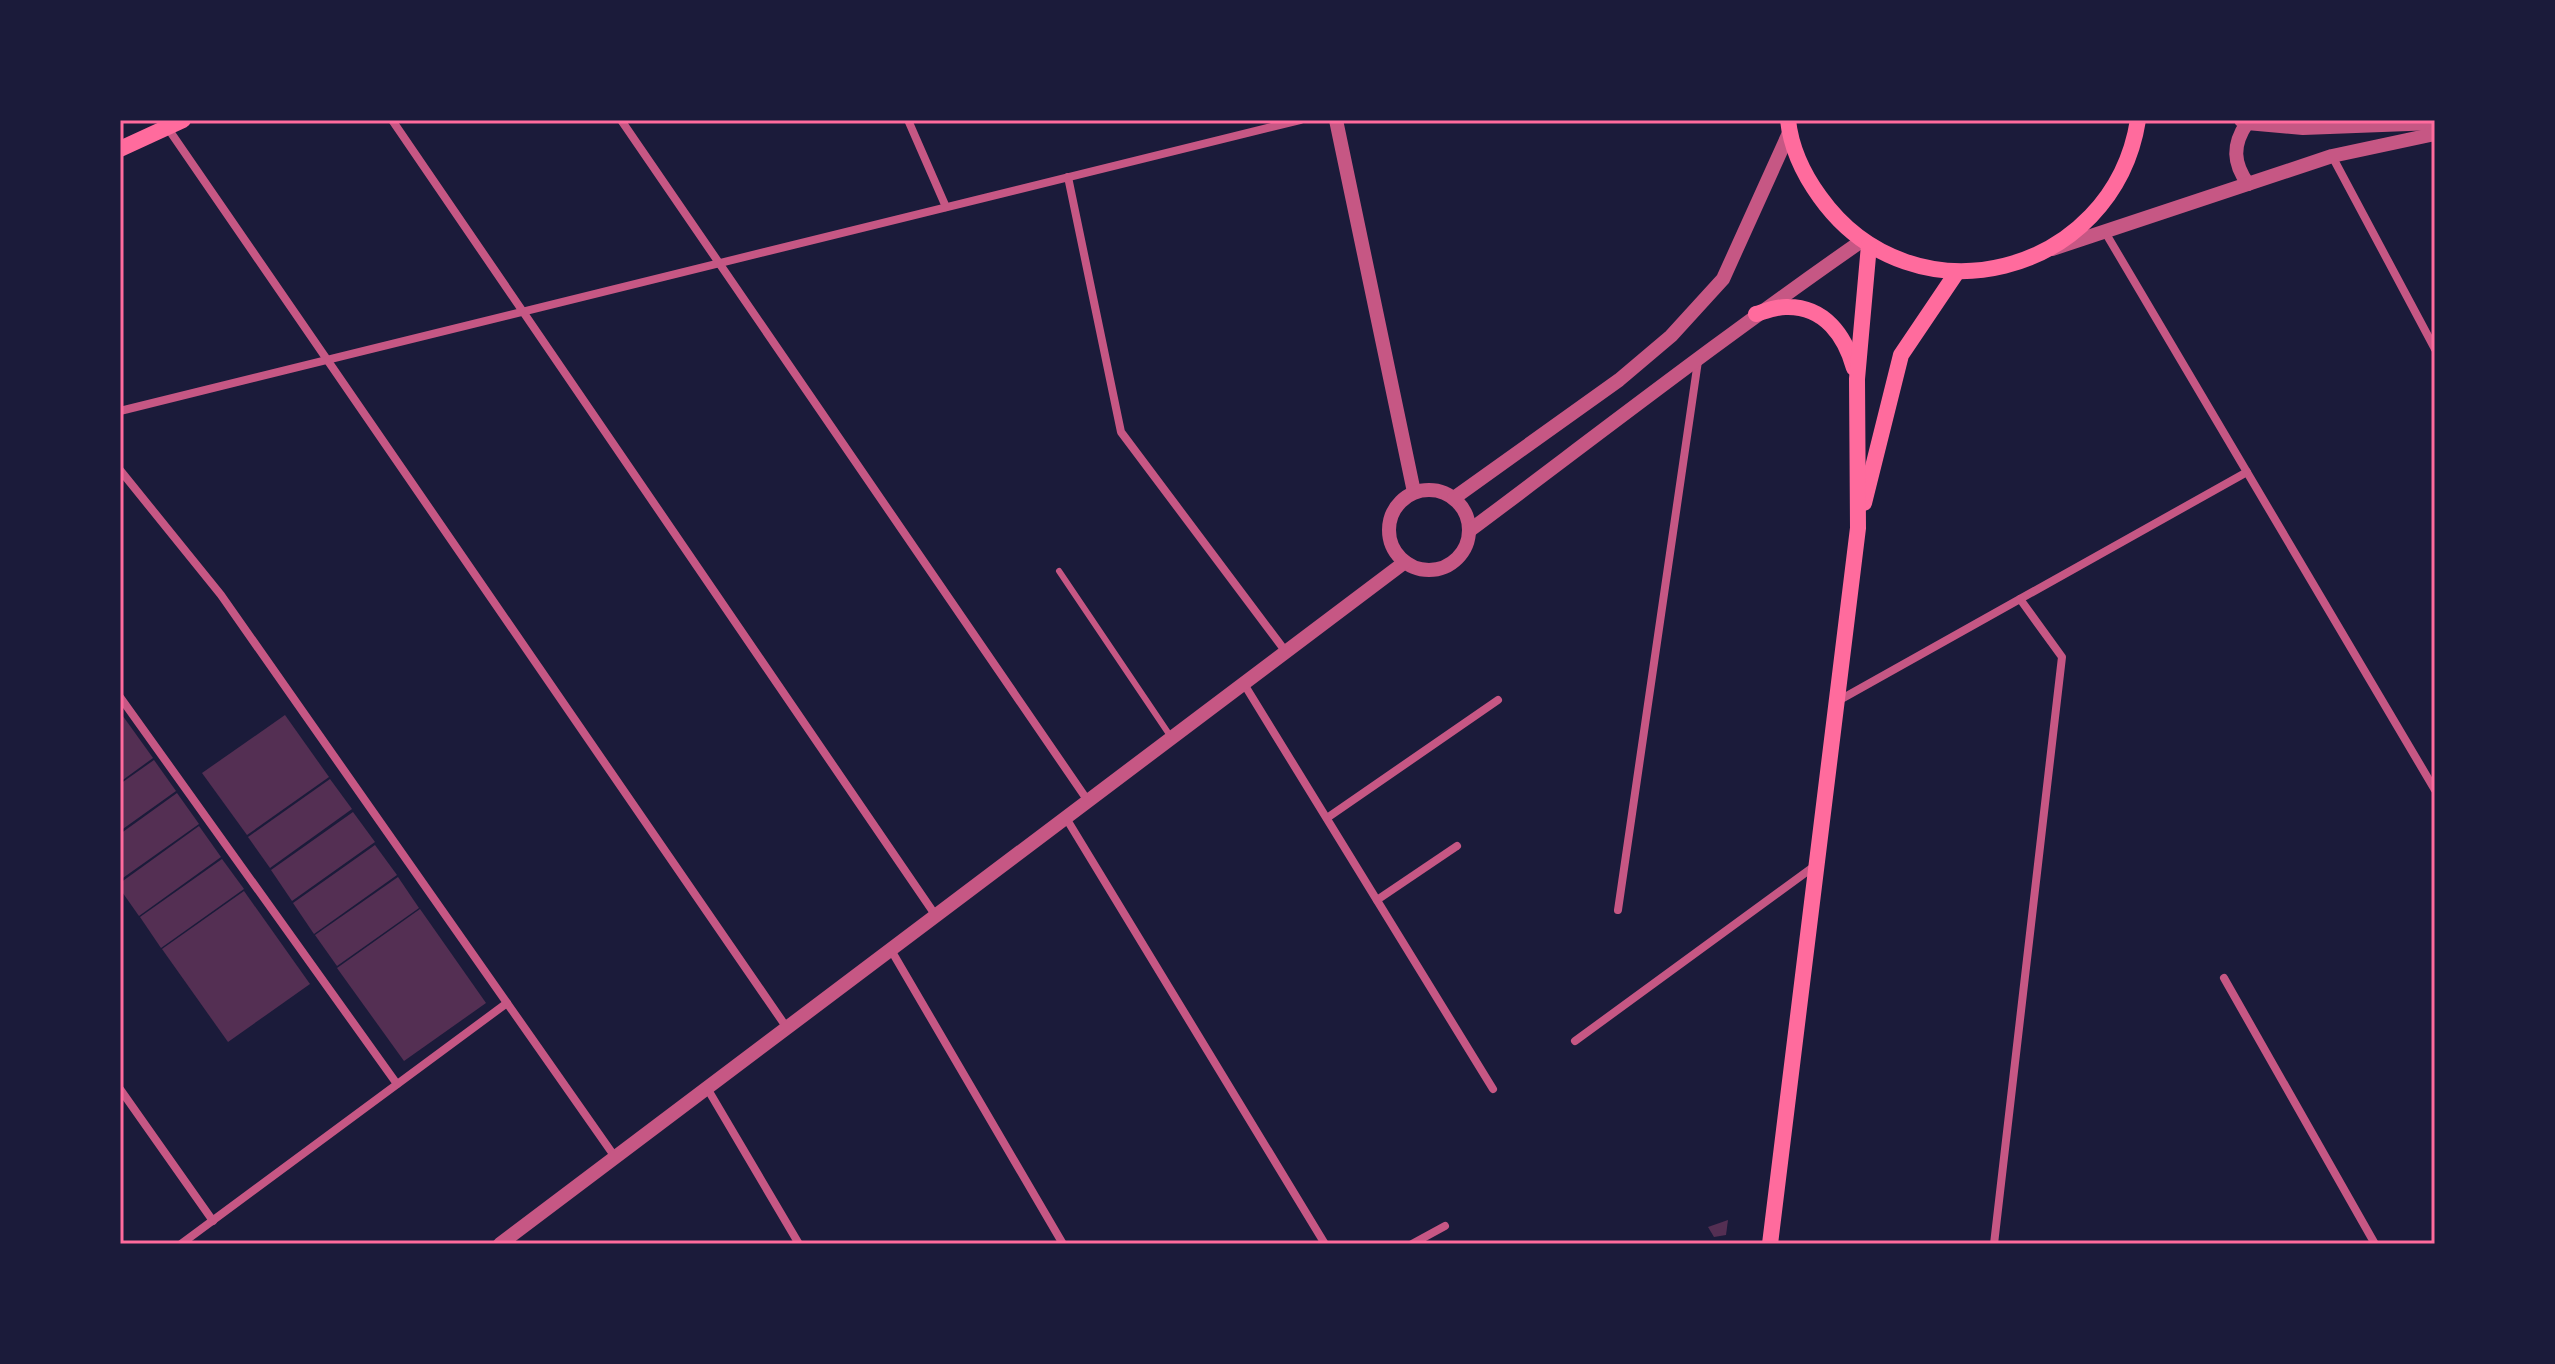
<svg xmlns="http://www.w3.org/2000/svg" width="2555" height="1364" font-family="Commissioner,sans-serif">
	<style>
		.building { fill: #542f53 }
		.lines { fill: none; stroke-linecap: round; stroke-linejoin: round }
		.service { stroke: #c65784; stroke-width: 6 }
		.minor { stroke: #c65784; stroke-width: 8 }
		.tertiary { stroke: #c65784; stroke-width: 14 }
		.secondary { stroke: #ff6b9d; stroke-width: 16 }
		.neatline { fill: none; stroke: #ff6b9d; stroke-width: 3 }
	</style>
	<rect width="100%" height="100%" fill="#1b1b3a"/>
	<g class="building">
		<path d="M120,712l33,46 -33,24z"/>
		<path d="M285,715l44,62 -82,58 -45,-62z"/>
		<path d="M154,760l22,31 -56,40v-47z"/>
		<path d="M330,779l22,30 -82,59 -22,-31z"/>
		<path d="M177,793l22,31 -79,56v-46z"/>
		<path d="M353,812l22,30 -83,59 -21,-31z"/>
		<path d="M199,826l22,31 -82,59 -19,-27v-6z"/>
		<path d="M375,845l22,30 -83,59 -21,-31z"/>
		<path d="M222,859l22,30 -83,59 -21,-31z"/>
		<path d="M398,877l21,31 -82,58 -22,-31z"/>
		<path d="M244,891l66,93 -82,58 -66,-93z"/>
		<path d="M420,909l66,94 -82,58 -67,-93z"/>
		<path d="M1728,1220l-2,15 -12,2 -6,-10z"/>
	</g>
	<g class="lines">
		<path class="service" d="M1059,571l112,166"/>
		<g class="minor">
			<path d="M392,120l544,796"/>
			<path d="M621,120l467,681"/>
			<path d="M908,120l38,87"/>
			<path d="M167,127l620,901"/>
			<path d="M2332,156l103,193"/>
			<path d="M1068,177l53,255 165,220"/>
			<path d="M2105,232l330,558"/>
			<path d="M120,411l1180,-291"/>
			<path d="M120,470l101,125 394,562"/>
			<path d="M1244,684l249,405"/>
			<path d="M120,697l277,387"/>
			<path d="M1836,702l411,-230"/>
			<path d="M1066,818l259,426"/>
			<path d="M1327,818l171,-118"/>
			<path d="M1377,900l80,-54"/>
			<path d="M1618,910l80,-549"/>
			<path d="M891,950l172,294"/>
			<path d="M2224,978l151,266"/>
			<path d="M1575,1041l241,-176"/>
			<path d="M707,1088l92,156"/>
			<path d="M120,1089l93,132"/>
			<path d="M181,1244l326,-241"/>
			<path d="M1412,1244l33,-18"/>
			<path d="M1994,1244l68,-587 -42,-58"/>
		</g>
		<g class="tertiary">
			<path d="M1336,120l78,372"/>
			<path d="M2241,120l6,3 56,5 132,-5"/>
			<path d="M2247,123c-15,22 -14,40 1,61"/>
			<path d="M2052,249l280,-93 103,-22"/>
			<circle cx="1429" cy="530" r="40"/>
			<path d="M1454,498l165,-118 52,-44 52,-57 66,-146"/>
			<path d="M1469,531c131,-98 260,-198 394,-291"/>
			<path d="M500,1244l905,-682"/>
		</g>
		<g class="secondary">
			<path d="M1788,120c3,28 16,55 32,77 93,130 293,79 318,-77"/>
			<path d="M120,149l63,-29"/>
			<path d="M1756,314c10,-3 22,-8 32,-7 37,0 57,29 66,61"/>
			<path d="M1864,503l37,-148 56,-83"/>
			<path d="M1770,1244l88,-716 -1,-149 12,-134"/>
		</g>
	</g>
	<rect width="2555" height="1364" fill="none" stroke="#1b1b3a" stroke-width="244"/>
	<rect x="122" y="122" width="2311" height="1120" class="neatline"/>
</svg>
